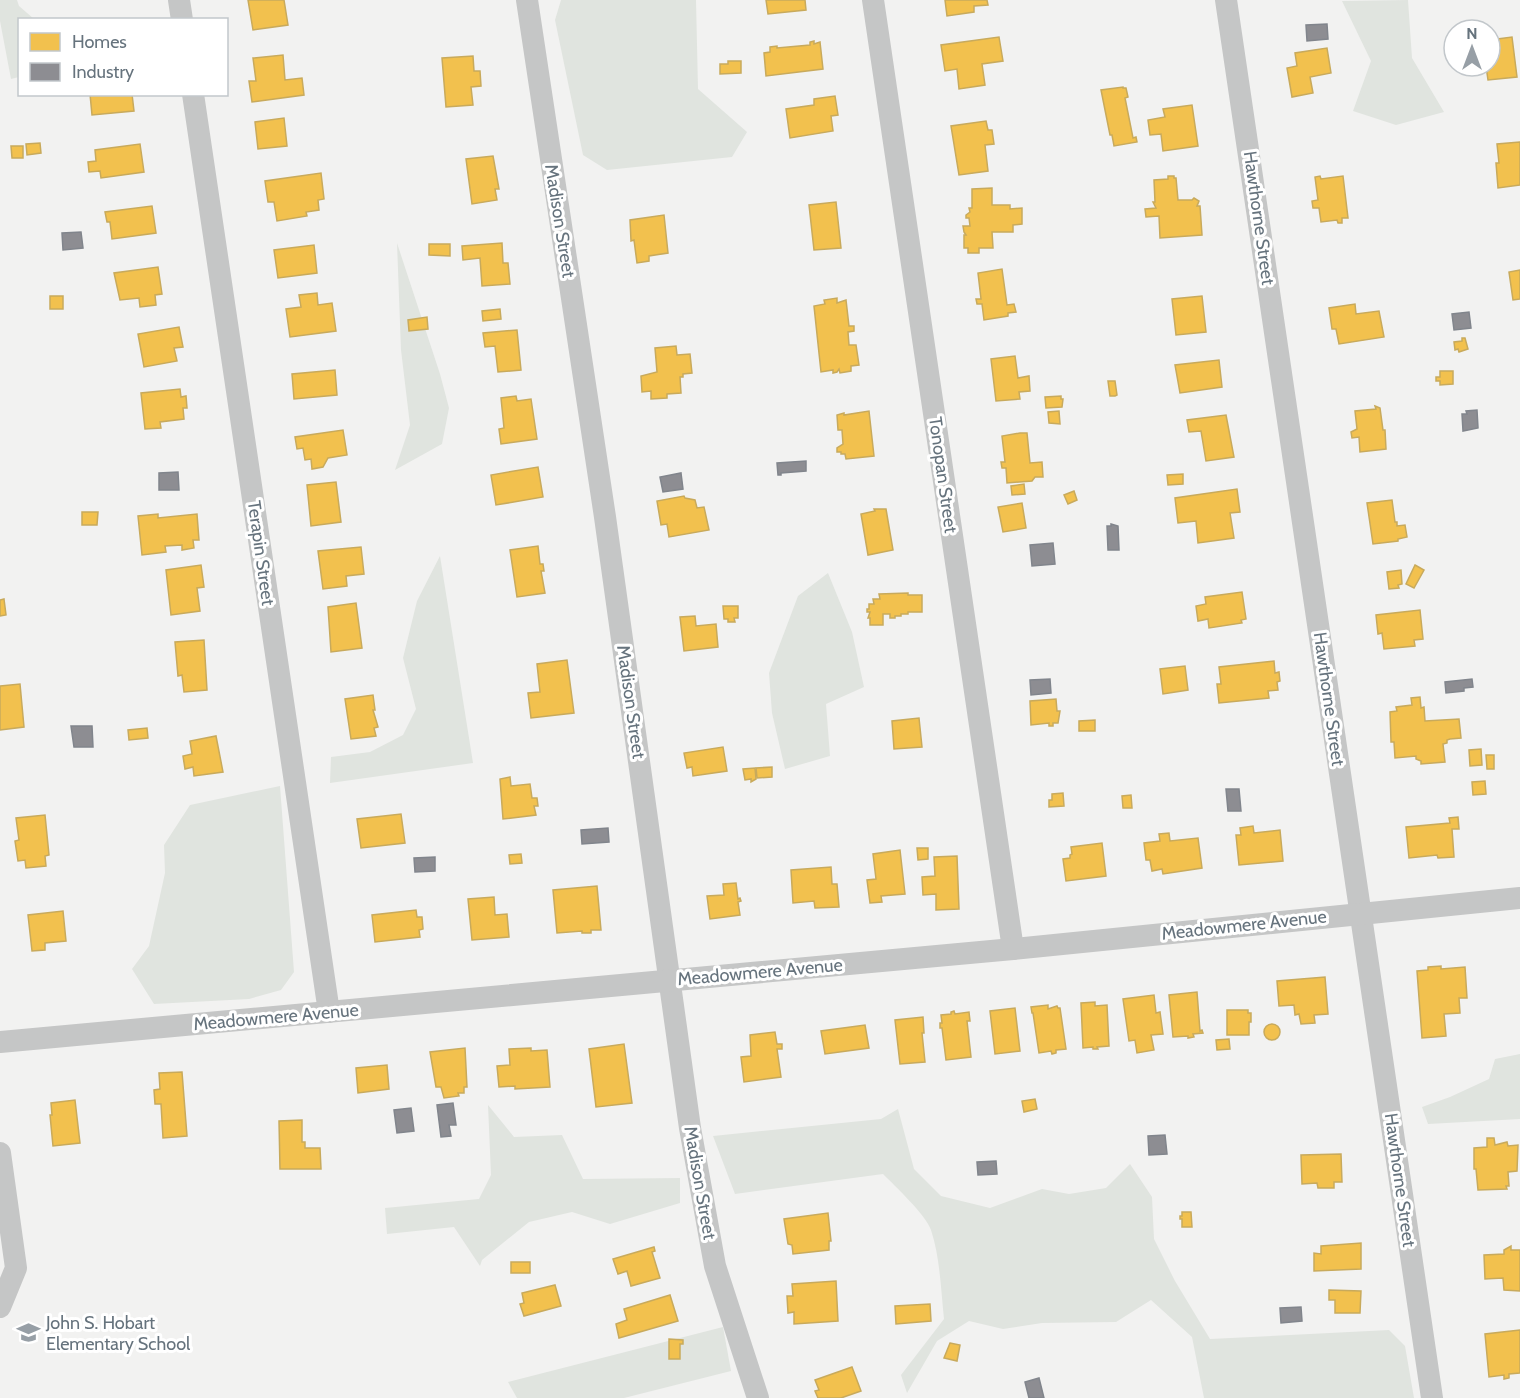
<svg xmlns="http://www.w3.org/2000/svg" width="1520" height="1398" font-family="Cabin,sans-serif">
	<style>
		.green { fill: #e0e4df }
		.homes { fill: #f2c14e; stroke: #c8aa5c; stroke-width: 1.5 }
		.industry { fill: #8d8d92; stroke: #81858c; stroke-width: 1.5 }
		.lines { fill: none; stroke-linecap: round; stroke-linejoin: round }
		.minor { stroke: #c5c6c6; stroke-width: 22 }
		.labels { text-anchor: middle; dominant-baseline: central; stroke-width: 6; stroke-linejoin: round; paint-order: stroke }
		.street-label { font-size: 18px; fill: #66737d; stroke: #fff }
		.poi-label { font-size: 18px; fill: #66737d; stroke: #fff; text-anchor: start }
	</style>
	<rect width="100%" height="100%" fill="#f2f2f1"/>
	<g class="green">
		<path d="M0,0h17l2,6 15,13 -14,1 -1,57 -8,2 -11,-58z"/>
		<path d="M561,0h135l2,89 49,43 -15,25 -125,13 -24,-15 -28,-135z"/>
		<path d="M1408,0l4,58 32,54 -48,13 -43,-14 18,-50 -29,-60z"/>
		<path d="M397,243l43,131 9,34 -7,36 -47,26 15,-45 -9,-75z"/>
		<path d="M440,556l33,207 -143,20 1,-26 39,-5 33,-17 13,-26 -13,-51 14,-57z"/>
		<path d="M828,573l24,59 12,55 -38,17 4,52 -45,13 -13,-56 -3,-40 29,-77z"/>
		<path d="M280,786l14,186 -13,18 -32,9 -95,5 -22,-35 17,-23 16,-73 -1,-28 26,-40z"/>
		<path d="M1520,1054v65l-92,5 -6,-17 28,-10 39,-18 6,-20z"/>
		<path d="M488,1105l26,32 48,-2 21,44 97,-1v25l-70,21 -38,-12 -43,10 -47,38 -2,6 -26,-39 -67,7 -2,-26 94,-9 12,-24z"/>
		<path d="M898,1109l16,60 27,27 49,12 52,-19 27,5 37,-6 24,-24 22,33 2,42 21,42 35,58 179,-9 16,16 9,52h-210l-12,-61 -41,-37 -35,22 -74,1 -39,6 -34,-8 -32,20 -30,52 -6,-18 43,-56c-3,-28 -4,-62 -13,-89 -5,-15 -36,-44 -48,-56l-148,20 -22,-58 168,-17z"/>
		<path d="M723,1327l8,44 -107,27h-107l-9,-16z"/>
	</g>
	<g class="homes">
		<path d="M248,0h36l4,25 -35,5z"/>
		<path d="M766,0h39l1,10 -38,4z"/>
		<path d="M945,0h42l1,5 -14,1v6l-27,4z"/>
		<path d="M999,37l4,24 -21,3 3,21 -26,4 -2,-20 -12,2 -4,-26z"/>
		<path d="M1512,37l5,40 -29,3 -2,-14h4v-26z"/>
		<path d="M814,41v3l6,-2 3,27 -57,7 -2,-23 6,-1v-5l7,-1v2l33,-3v-3z"/>
		<path d="M1327,48l4,25 -21,4 3,16 -21,4 -5,-29 10,-2 -2,-13z"/>
		<path d="M283,55l2,25 17,-2 2,17 -52,7 -3,-21h7l-3,-23z"/>
		<path d="M473,56l1,15h6l1,15 -10,1 2,18 -27,2 -4,-49z"/>
		<path d="M728,61h13v12l-21,1v-10h8z"/>
		<path d="M1123,87v1h3l2,9 -3,1 8,40 3,-1 1,5 -23,4 -2,-11h-2l-9,-45z"/>
		<path d="M90,94h42l2,17 -42,4z"/>
		<path d="M835,96l3,19 -7,1 2,15 -43,7 -4,-29 28,-4v-6z"/>
		<path d="M1192,105l6,41 -35,5 -2,-17 -11,1 -2,-15 17,-3 -2,-8z"/>
		<path d="M284,118l3,28 -29,3 -3,-27z"/>
		<path d="M986,121l2,9h4l2,14 -9,1 3,26 -29,4 -8,-49z"/>
		<path d="M1520,142v43l-22,3 -2,-25h3l-2,-19z"/>
		<path d="M40,143l1,10 -14,2 -1,-11z"/>
		<path d="M140,144l4,28 -43,6 -1,-7 -11,1 -1,-10 8,-1 -1,-11z"/>
		<path d="M11,146h12v12h-11z"/>
		<path d="M493,156l6,33h-4l2,11 -25,4 -6,-45z"/>
		<path d="M321,173l3,26 -6,1 1,10 -13,2 1,4 -30,5 -3,-19h-6l-3,-21z"/>
		<path d="M1168,176h6v2h2l2,22h14l2,-2 5,3 -2,5h3l2,29 -42,3 -1,-22 -13,1 -1,-8 11,-1 -3,-6h2l-1,-22 14,-1z"/>
		<path d="M1320,176l1,3 22,-3 5,42h-6v5h-4l-1,-3 -16,2 -2,-14h-6l-1,-7 6,-1 -3,-23z"/>
		<path d="M992,188v17h18v4l12,-1v16l-9,1v7h-21l1,16h-14v5h-11v-5h-4v-13h2l-2,-3 -1,-6h7l-1,-8h-3v-3l4,-3 -1,-4h3v-19z"/>
		<path d="M836,202l5,46 -27,2 -5,-45z"/>
		<path d="M152,206l4,27 -44,6 -2,-17h-3l-2,-10z"/>
		<path d="M664,215l4,38 -19,3v5l-12,2 -3,-23 -3,1 -1,-21z"/>
		<path d="M502,243l1,20h5l2,21 -28,2 -2,-28 -17,2 -1,-14z"/>
		<path d="M429,244h21v12l-21,-1z"/>
		<path d="M314,245l3,28 -39,5 -4,-28z"/>
		<path d="M158,267l4,27 -7,1 1,10 -16,2 -1,-9 -19,2 -6,-27z"/>
		<path d="M1002,269l5,36 7,-1 2,8 -8,1v3l-24,4 -2,-16h-5l-1,-5h5l-3,-26z"/>
		<path d="M1520,270v29l-7,1 -4,-28z"/>
		<path d="M317,293l1,12 14,-2 4,28 -46,6 -4,-28 15,-2 -2,-12z"/>
		<rect x="50" y="296" width="13" height="13"/>
		<path d="M1202,296l4,36 -30,3 -4,-36z"/>
		<path d="M837,298v5l9,-3 3,26h5v5l-6,1 1,13h7l3,20 -8,1v5l-11,2 -1,-4 -2,3 -4,1v-3l-12,2 -7,-66 11,-2 -1,-4z"/>
		<path d="M1355,304l1,10 23,-3 5,26 -45,7 -3,-15h-4l-3,-21z"/>
		<path d="M500,309l1,10 -18,2 -1,-10z"/>
		<path d="M427,317l1,12 -19,2 -1,-11z"/>
		<path d="M179,327l4,20 -9,1 3,13 -33,6 -6,-33z"/>
		<path d="M517,330l4,40 -23,2 -3,-26 -10,1 -2,-14z"/>
		<path d="M1462,338h3l3,11 -9,3 -1,-3 -3,1 -1,-8 8,-1z"/>
		<path d="M676,346l1,9 13,-1 2,19 -9,1v3h-3l1,16 -14,1v4l-16,1v-8l-9,1 -1,-16 16,-4 -2,-24z"/>
		<path d="M1015,356l3,22 11,-2 1,15 -11,1 1,7 -24,2 -5,-42z"/>
		<path d="M1219,360l3,27 -42,6 -5,-28z"/>
		<path d="M335,370l2,25 -43,4 -2,-25z"/>
		<path d="M1440,371h13v13l-13,1v-4h-4v-4h4z"/>
		<path d="M1108,381h7l2,14 -2,1h-5z"/>
		<path d="M180,389l1,8 5,-1 1,12h-4l1,11 -24,3 1,6 -16,1 -4,-36z"/>
		<path d="M516,396l1,5 14,-2 6,40 -36,5 -2,-15 5,-1 -3,-30z"/>
		<path d="M1061,396v3h2l-1,8 -16,1 -1,-11z"/>
		<path d="M1375,406l5,2 3,22h2l1,19 -26,3 -1,-15 -7,1 -1,-6 6,-3 -2,-18 21,-2z"/>
		<path d="M869,411l5,45 -28,3 -1,-5h-4v-2h-4v-4l6,-4 -1,-14h-4l-1,-15 7,-2v2z"/>
		<path d="M1059,411l1,13 -11,-1 -1,-11z"/>
		<path d="M1226,415l8,42 -28,4 -5,-30 -12,1 -2,-12z"/>
		<path d="M343,430l4,25 -19,3 -5,9 -11,2 -1,-10 -6,1 -2,-12 -6,1 -2,-12z"/>
		<path d="M1020,433h7l3,30 12,-1 1,15h-8l-3,4 -25,2 -1,-15h-4l-1,-6h4l-3,-26z"/>
		<path d="M538,467l5,30 -47,8 -5,-30z"/>
		<path d="M1183,474v10l-15,1 -1,-10z"/>
		<path d="M336,482l5,40 -30,4 -4,-41z"/>
		<path d="M1024,484l1,10 -13,1 -1,-9z"/>
		<path d="M1237,489l3,23 -10,1 4,25 -36,5 -2,-22 -18,2 -3,-25z"/>
		<path d="M1074,491l3,9 -9,4 -4,-9z"/>
		<path d="M684,496l1,2 10,2 2,8 7,-1 5,23 -40,7 -2,-13 -6,1 -4,-24z"/>
		<path d="M1392,500l3,22h2v4l8,-1 2,12 -9,2v2l-25,3 -6,-41z"/>
		<path d="M1022,503l4,25 -23,4 -5,-25z"/>
		<path d="M874,509h12l7,41 -25,5 -7,-41 14,-3z"/>
		<path d="M82,512h16l-1,13h-15z"/>
		<path d="M158,514v4l39,-4 2,26h-6l1,8 -12,2v-5l-17,1 1,6 -24,3 -4,-39z"/>
		<path d="M538,546l2,18h3l1,7h-3l4,22 -28,4 -7,-47z"/>
		<path d="M361,547l3,27 -18,2 1,10 -24,3 -5,-38z"/>
		<path d="M201,565l3,22 -7,1 3,23 -29,4 -5,-45z"/>
		<path d="M1415,565l9,5 -10,18 -8,-4z"/>
		<path d="M1401,570l1,14 -4,1 1,3 -10,1 -2,-17z"/>
		<path d="M1242,592l4,27 -5,1 1,3 -33,5 -1,-9 -10,2 -2,-15 10,-2 -1,-7z"/>
		<path d="M908,593v2h14v17h-14v2h-7v2h-6v2h-5v-4h-7v11h-13v-7h-2l2,-6h-3v-3h2v-5h5l-1,-5h7l-1,-5z"/>
		<path d="M4,599l2,16 -6,1v-16z"/>
		<path d="M356,603l6,45 -31,4 -3,-45z"/>
		<path d="M723,606h15v12h-4l1,4h-7v-3h-4z"/>
		<path d="M1420,610l3,29 -9,1 1,6 -31,3 -2,-16 -4,1 -2,-19z"/>
		<path d="M695,616l1,10 20,-2 2,23 -34,4 -4,-34z"/>
		<path d="M204,640l3,50 -23,2 -2,-17 -4,1 -3,-34z"/>
		<path d="M567,660l7,53 -43,5 -3,-25 12,-1 -3,-28z"/>
		<path d="M1274,661l1,12 4,-1 1,9 -3,1 1,8 -10,1 1,7 -50,5 -2,-19h4l-2,-17z"/>
		<path d="M1185,666l3,24 -25,4 -3,-25z"/>
		<path d="M20,684l4,43 -24,3v-44z"/>
		<path d="M373,695l2,15h-2l5,17 -4,1 2,8 -25,3 -6,-40z"/>
		<path d="M1420,697l1,11 3,-1 1,14 34,-2 2,19 -11,1 -3,1v3l-4,1 2,18 -24,2v-3l-5,-2v-3l-21,2 -1,-16h-3l-1,-30 7,-1 -1,-4 16,-2 -1,-7z"/>
		<path d="M1056,699l1,12h3l-2,12h-5v3h-4v-3l-18,2 -1,-24z"/>
		<path d="M919,718l3,29 -28,2 -2,-28z"/>
		<path d="M1095,720v11h-16v-10z"/>
		<path d="M147,728l1,10 -19,2 -1,-10z"/>
		<path d="M216,736l7,36 -29,4 -1,-9 -8,2 -2,-13 9,-2 -2,-13z"/>
		<path d="M723,747l4,24 -34,5 -1,-9 -5,1 -3,-15z"/>
		<path d="M1481,749l1,16 -12,1 -1,-16z"/>
		<path d="M1486,755h8v14h-7z"/>
		<path d="M772,767v10l-15,1 -1,-10z"/>
		<path d="M755,768l1,11 -5,3v-3l-6,1 -2,-11z"/>
		<path d="M510,777l1,9 19,-2 2,14h5l1,8h-4l2,9 -33,4 -3,-40z"/>
		<path d="M1485,781l1,13 -13,1 -1,-13z"/>
		<path d="M1063,793l1,13 -15,1v-7h3v-6z"/>
		<path d="M1131,795l1,13h-9l-1,-12z"/>
		<path d="M401,814l4,29 -44,5 -4,-29z"/>
		<path d="M45,815l4,40 -4,1 1,10 -20,2 -1,-8 -7,1 -3,-20 4,-1 -3,-22z"/>
		<path d="M1458,817l1,12h-7l2,28 -16,1 -1,-3 -28,3 -3,-31 44,-4 -1,-5z"/>
		<path d="M1253,826l1,7 26,-3 3,31 -44,4 -3,-30h5l-1,-7z"/>
		<path d="M1169,833l1,8 28,-3 4,30 -39,6 -1,-5 -10,2 -2,-11h-4l-2,-17 16,-2 -1,-7z"/>
		<path d="M1102,843l4,33 -40,5 -3,-22 7,-1v-3l2,-1 -1,-7z"/>
		<path d="M917,848h11v11l-10,1z"/>
		<path d="M900,850l5,44 -24,2 1,6 -12,1 -3,-23 9,-1 -3,-25z"/>
		<path d="M521,854l1,9 -12,1 -1,-9z"/>
		<path d="M957,856l2,53 -23,1v-16l-13,1 -1,-18 13,-1 -1,-19z"/>
		<path d="M831,867l1,17h5l2,23 -24,1 -1,-7 -21,2 -2,-33z"/>
		<path d="M736,883l2,16 2,-1 1,3 -3,1 2,13 -30,4 -3,-23 17,-1 -1,-11z"/>
		<path d="M597,886l4,44h-10v3h-9v-2l-25,2 -4,-43z"/>
		<path d="M494,897l1,18 12,-1 2,23 -37,3 -4,-41z"/>
		<path d="M416,910l1,7h5l1,12 -4,1 1,7 -45,5 -3,-27z"/>
		<path d="M63,911l3,30 -21,2v7l-13,1 -4,-36z"/>
		<path d="M1441,966v3l24,-2 2,31h-8l1,15 -16,1 2,22 -24,2 -5,-67 11,-1v-3z"/>
		<path d="M1325,977l3,37 -14,1 1,8 -14,1 -2,-10 -4,1 -1,-10 -15,1 -2,-25z"/>
		<path d="M1197,992l3,39 2,-1 1,3 -10,1 1,3 -6,1v-2l-15,1 -4,-42z"/>
		<path d="M1154,995l2,18 4,-1 3,22 -12,1 3,15 -17,3 -2,-13 -6,1 -6,-42z"/>
		<path d="M1095,1002v4l12,-1 2,41 -12,1 1,2h-5v-2l-10,1 -2,-45z"/>
		<path d="M1048,1005v4l9,-3 1,2h2l6,41 -10,1v3l-4,1 -1,-3 -12,2 -6,-40h-1l-1,-6z"/>
		<path d="M1015,1008l5,43 -25,3 -5,-43z"/>
		<path d="M1227,1010h21v3h3v9h-2v13h-22z"/>
		<path d="M954,1011l1,3 14,-2 1,9h-3l4,36 -25,3 -4,-32h-2v-5h2l-1,-8 10,-1v-2z"/>
		<path d="M923,1017l1,16h-2l3,29 -25,2 -5,-44z"/>
		<circle cx="1272" cy="1032" r="8"/>
		<path d="M865,1025l4,23 -44,6 -4,-23z"/>
		<path d="M775,1032l2,12h5v5h-5l4,28 -37,5 -3,-25 10,-1 -1,-21z"/>
		<path d="M1229,1039l1,10 -13,1 -1,-10z"/>
		<path d="M624,1044l8,59 -36,4 -7,-58z"/>
		<path d="M465,1048l2,39h-3v6h-6l1,3 -15,2 -3,-11h-5l-6,-35z"/>
		<path d="M531,1048v3l16,-1 3,37 -35,2v-3l-16,1 -2,-21 13,-1 -1,-16z"/>
		<path d="M387,1065l2,24 -31,4 -2,-25z"/>
		<path d="M182,1072l5,64 -24,2 -2,-34h-6l-1,-14 6,-1 -1,-16z"/>
		<path d="M1035,1099l2,10 -13,3 -2,-11z"/>
		<path d="M75,1100l5,43 -27,3 -3,-31h2l-1,-12z"/>
		<path d="M302,1120v22h3v6h15l1,21h-41l-1,-48z"/>
		<path d="M1487,1138h7l1,7 12,-3 1,4 10,-1 -1,26 -9,1 1,14h-3l1,3 -29,1 -2,-21h-2v-21l13,-1z"/>
		<path d="M1341,1154l1,28h-8v6h-16l-1,-5 -15,1 -1,-29z"/>
		<path d="M1182,1212h9l1,15h-10v-8h-2v-3h2z"/>
		<path d="M828,1213l3,28h-2v9l-36,4 -1,-9 -4,-1 -4,-25z"/>
		<path d="M1361,1243v26l-47,2v-18l7,1v-8z"/>
		<path d="M1511,1246v4h9v41l-16,-1 -1,-12 -18,1 -1,-24 20,-1v-4z"/>
		<path d="M654,1247l1,4 -3,1 8,26 -29,8 -4,-15 -9,3 -5,-15z"/>
		<rect x="511" y="1262" width="19" height="11"/>
		<path d="M836,1281l2,40 -44,3v-12l-6,1 -1,-17h6l-1,-12z"/>
		<path d="M555,1285l6,21 -37,10 -4,-12 4,-1 -2,-10z"/>
		<path d="M1329,1290l32,1 -1,22h-25v-13h-6z"/>
		<path d="M670,1295l8,26 -59,17 -3,-14 11,-4 -3,-11z"/>
		<path d="M930,1304l1,17 -35,3 -1,-18z"/>
		<path d="M1520,1330v43l-11,1v4l-5,1v-4l-15,2 -4,-43z"/>
		<path d="M669,1339l14,1v4h-3v15h-11z"/>
		<path d="M950,1343l10,2 -3,16 -13,-3z"/>
		<path d="M852,1367l9,24 -20,7h-23l-3,-7 4,-1 -4,-10z"/>
	</g>
	<g class="industry">
		<path d="M1327,24l1,15 -21,2 -1,-16z"/>
		<path d="M81,232l2,16 -20,2 -1,-17z"/>
		<path d="M1469,312l2,16 -17,2 -2,-16z"/>
		<path d="M1477,410l1,18 -15,3 -1,-17h5l-1,-3z"/>
		<path d="M806,461v10l-25,2v2h-3l-1,-12z"/>
		<path d="M178,472l1,18h-20v-17z"/>
		<path d="M681,473l2,16 -20,3 -3,-15z"/>
		<path d="M1111,524l7,2 1,24h-11l-1,-24h4z"/>
		<path d="M1053,543l2,21 -23,2 -2,-21z"/>
		<path d="M1050,679l1,14 -20,2 -1,-15z"/>
		<path d="M1472,679l1,8 -9,1v3l-18,2 -1,-11z"/>
		<path d="M71,726h21l1,21h-19z"/>
		<path d="M1226,789h13l2,22h-13z"/>
		<path d="M608,828l1,14 -27,2 -1,-14z"/>
		<path d="M435,857v14l-20,1 -1,-14z"/>
		<path d="M453,1103l3,22h-7l2,11 -10,1 -4,-32z"/>
		<path d="M411,1108l3,23 -17,2 -3,-23z"/>
		<path d="M1165,1135l2,19 -18,1 -1,-19z"/>
		<path d="M996,1161l1,13 -19,1 -1,-13z"/>
		<path d="M1301,1307l1,14 -21,2 -1,-15z"/>
		<path d="M1039,1378l5,20h-15l-4,-16z"/>
	</g>
	<g class="lines">
		<g class="minor">
			<path d="M179,0l3,20"/>
			<path d="M527,0l78,517 85,611 25,138 43,132"/>
			<path d="M873,0l140,949"/>
			<path d="M1226,0l206,1398"/>
			<path d="M193,94l136,918"/>
			<path d="M0,1042l1013,-93 507,-51"/>
			<path d="M0,1153l16,115 -16,39"/>
		</g>
	</g>
	<defs>
		<symbol id="school-bare" viewBox="-9 -9 18 18"><path d="M0-5L7-2L0 1L-7-2ZM-4 1L0 2.5L4 1V4Q0 6-4 4Z" fill="#979fa6" stroke="#fff" stroke-width="2.5" paint-order="stroke"/></symbol>
	</defs>
	<g fill-rule="evenodd">
		<use href="#school-bare" x="12" y="1316" width="33" height="33"/>
	</g>
	<g class="labels">
		<g class="street-label">
			<text transform="translate(1259 218) rotate(82)">Hawthorne Street</text>
			<text transform="translate(560 221) rotate(81)">Madison Street</text>
			<text transform="translate(943 475) rotate(82)">Tonopan Street</text>
			<text transform="translate(261 553) rotate(82)">Terapin Street</text>
			<text transform="translate(1329 699) rotate(82)">Hawthorne Street</text>
			<text transform="translate(631 702) rotate(82)">Madison Street</text>
			<text transform="translate(1244 925) rotate(-6)">Meadowmere Avenue</text>
			<text transform="translate(760 972) rotate(-5)">Meadowmere Avenue</text>
			<text transform="translate(276 1017) rotate(-5)">Meadowmere Avenue</text>
			<text transform="translate(1400 1180) rotate(82)">Hawthorne Street</text>
			<text transform="translate(700 1183) rotate(80)">Madison Street</text>
		</g>
		<g class="poi-label">
			<text x="46" y="1323">John S. Hobart<tspan x="46" dy="21">Elementary School</tspan></text>
		</g>
	</g>
	<rect x="18" y="18" width="210" height="78" fill="#ffffff" stroke="#c2c7cb" stroke-width="1.5"/>
	<rect x="30" y="33" width="30" height="18" fill="#f2c14e" stroke="#c2c7cb" stroke-width="1.5"/>
	<text x="72" y="48" font-size="18" fill="#66737d">Homes</text>
	<rect x="30" y="63" width="30" height="18" fill="#8d8d92" stroke="#c2c7cb" stroke-width="1.5"/>
	<text x="72" y="78" font-size="18" fill="#66737d">Industry</text>
	<g transform="translate(1472 48)"><circle r="28" fill="#ffffff" stroke="#c2c7cb" stroke-width="1.5"/>
	<path d="M0-4.5L10 22L0 15L-10 22Z" fill="#979fa6"/>
	<text y="-9" font-size="16" font-weight="bold" text-anchor="middle" fill="#66737d">N</text>
	</g>
</svg>
